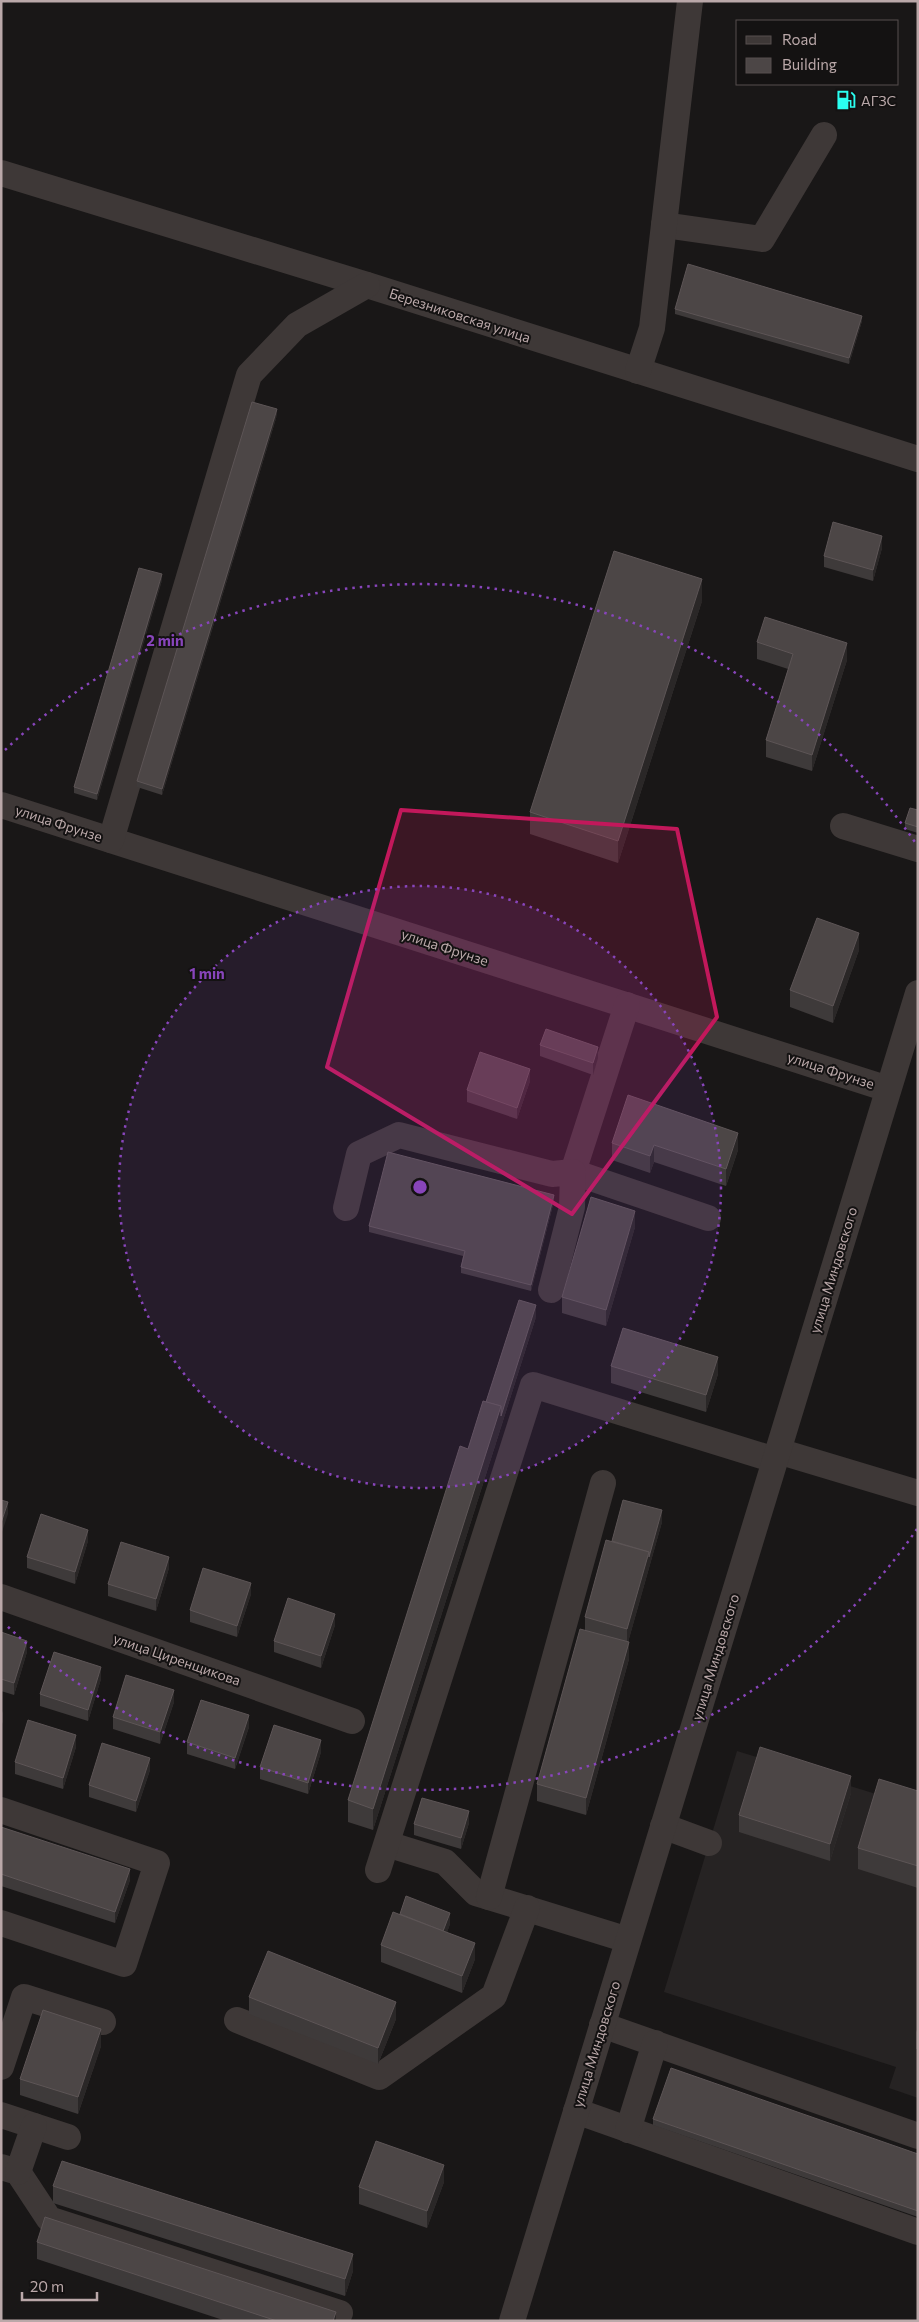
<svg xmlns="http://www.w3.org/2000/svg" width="919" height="2322" font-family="Commissioner,sans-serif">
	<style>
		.built { fill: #262323 }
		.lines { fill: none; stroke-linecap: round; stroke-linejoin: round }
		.minor { stroke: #3e3837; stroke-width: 26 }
		.wall { fill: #3e3a3a }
		.shaded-wall { fill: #2a2727 }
		.building { fill: #4c4646; stroke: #5d5556 }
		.marked { fill: #c2185b; fill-opacity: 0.2; stroke: #c2185b; stroke-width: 4; stroke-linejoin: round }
		.ring { fill: none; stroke: #8845bb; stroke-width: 2.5; stroke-dasharray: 2.5 5 }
		.labels { text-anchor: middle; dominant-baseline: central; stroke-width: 4; stroke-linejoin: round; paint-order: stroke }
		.poi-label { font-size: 14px; fill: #baa8a9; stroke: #141212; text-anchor: start }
		.street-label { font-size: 14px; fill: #baa8a9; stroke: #141212 }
		.centre { fill: #8845bb; stroke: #141212; stroke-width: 2.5 }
		.ring-label { font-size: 15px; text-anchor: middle; font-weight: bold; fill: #8845bb; stroke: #141212; stroke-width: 4; stroke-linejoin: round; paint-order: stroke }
	</style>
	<rect width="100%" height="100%" fill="#191717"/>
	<path class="built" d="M737,1751l181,56v291l-29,-10 7,-21 -232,-75z"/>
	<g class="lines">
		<g class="minor">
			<path d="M1,173l366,112 551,174"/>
			<path d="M664,225l98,14 62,-104"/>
			<path d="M638,371l14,-43 38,-327"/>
			<path d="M1,805l887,284"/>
			<path d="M843,826l75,23"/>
			<path d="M111,840l138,-465 48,-50 70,-40"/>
			<path d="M627,1005l-54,167 135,46"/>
			<path d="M346,1208l13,-54 40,-19 153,39 21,-2 -1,35 -21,83"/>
			<path d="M778,1451l140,42"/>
			<path d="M1,1597l351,124"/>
			<path d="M1,1810l156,53 -33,101 -123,-41"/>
			<path d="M663,1826l46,17"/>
			<path d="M387,1844l58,18 31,31 152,47"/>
			<path d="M378,1870l155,-485 242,75"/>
			<path d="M489,1897l114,-414"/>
			<path d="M237,2020l142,57 115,-81 33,-88"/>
			<path d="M602,2025l316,111"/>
			<path d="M1,2067l23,-70 79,25"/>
			<path d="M576,2111l342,121"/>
			<path d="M1,2115l67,22"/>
			<path d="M628,2130l27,-87"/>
			<path d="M1,2167l17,5 31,47 291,94"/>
			<path d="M18,2172l16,-46"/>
			<path d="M512,2321l406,-1328"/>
		</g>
	</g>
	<g class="wall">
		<path d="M675,309l187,12 -13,43 -174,-50z"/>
		<path d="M277,415l-115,380 -25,-8v-6z"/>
		<path d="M882,548l-9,33 -49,-14v-11z"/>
		<path d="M162,580l-65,220 -23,-7v-6z"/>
		<path d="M702,601l-84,262 -88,-29v-22z"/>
		<path d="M757,642l90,18 -35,111 -46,-14v-17l22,-71 -31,-10z"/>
		<path d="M918,810v23l-13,-4v-6z"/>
		<path d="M859,950l-26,73 -43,-16v-17z"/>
		<path d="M540,1045l58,13 -5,17 -53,-19z"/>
		<path d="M530,1081l-13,38 -50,-17v-12z"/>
		<path d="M612,1143l126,7 -12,36 -72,-24 -4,11 -38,-13z"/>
		<path d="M554,1201l-23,90 -70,-18v-6l2,-11 -94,-24v-6z"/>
		<path d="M635,1227l-29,99 -44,-13v-16z"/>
		<path d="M536,1317l-163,513 -25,-8v-22l120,-351 18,-47z"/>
		<path d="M611,1366l107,8 -12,38 -95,-29z"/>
		<path d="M662,1522l-34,120 1,17 -43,156 -49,-14v-17l48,-154v-13l27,-76z"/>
		<path d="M88,1541l-13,43 -48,-16v-11z"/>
		<path d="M169,1568l-13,43 -48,-15v-12z"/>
		<path d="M251,1594l-14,43 -47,-15v-12z"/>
		<path d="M335,1625l-14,43 -47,-16v-11z"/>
		<path d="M1,1632l26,20 -13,43 -13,-4z"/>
		<path d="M101,1679l-13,42 -48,-15v-12z"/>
		<path d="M174,1702l-14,42 -47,-15v-12z"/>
		<path d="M249,1727l-14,42 -48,-15v-12z"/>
		<path d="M76,1747l-13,42 -48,-15v-12z"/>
		<path d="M321,1752l-13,42 -48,-15v-12z"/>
		<path d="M150,1770l-14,42 -47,-15v-12z"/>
		<path d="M918,1791v97l-60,-19v-21z"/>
		<path d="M851,1793l-21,68 -91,-29v-17z"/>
		<path d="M469,1823l-8,26 -47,-14v-11z"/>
		<path d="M1,1827l129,53 -15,43 -114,-37z"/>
		<path d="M400,1914l50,10 -3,8 28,27 -13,34 -81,-31v-17z"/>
		<path d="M249,1997l147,22 -18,45 -129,-50z"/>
		<path d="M918,2027v22h-2v-17z"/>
		<path d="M101,2046l-23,68 -58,-19v-16z"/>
		<path d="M653,2119l265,35v63l-265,-92z"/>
		<path d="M444,2182l-17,46 -68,-24v-17z"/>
		<path d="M53,2186l300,85 -8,25 -292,-93z"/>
		<path d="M37,2242l299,79h-110l-189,-62z"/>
	</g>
	<g class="shaded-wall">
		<path d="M862,316v5l-13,43v-6z"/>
		<path d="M277,409v6l-115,380v-6z"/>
		<path d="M882,536v12l-9,33v-11z"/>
		<path d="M162,574v6l-65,220v-6z"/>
		<path d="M702,579v22l-84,262v-22z"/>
		<path d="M847,643v17l-35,111v-16z"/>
		<path d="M859,933v17l-26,73v-17z"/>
		<path d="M598,1047v11l-5,17v-12z"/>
		<path d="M530,1069v12l-13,38v-11z"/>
		<path d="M738,1133v17l-12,36v-17z"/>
		<path d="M654,1145v17l-4,11v-17z"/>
		<path d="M554,1195v6l-23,90v-6z"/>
		<path d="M635,1211v16l-29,99v-16z"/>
		<path d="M536,1305v12l-163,513v-21l128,-403z"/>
		<path d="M718,1357v17l-12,38v-17z"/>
		<path d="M8,1502v12l-7,21v-12z"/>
		<path d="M662,1510v12l-35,124v-17l22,-77z"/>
		<path d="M88,1530v11l-13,43v-12z"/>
		<path d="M169,1557v11l-13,43v-12z"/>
		<path d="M251,1583v11l-14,43v-11z"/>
		<path d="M335,1614v11l-14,43v-12z"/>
		<path d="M27,1641v11l-13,43v-12z"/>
		<path d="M629,1642v17l-43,156v-17z"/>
		<path d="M101,1667v12l-13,42v-11z"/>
		<path d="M174,1690v12l-14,42v-12z"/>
		<path d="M3,1711v11l-2,4v-11z"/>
		<path d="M249,1715v12l-14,42v-11z"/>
		<path d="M76,1735v12l-13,42v-11z"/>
		<path d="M321,1740v12l-13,42v-11z"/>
		<path d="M150,1758v12l-14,42v-11z"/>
		<path d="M851,1776v17l-21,68v-17z"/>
		<path d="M469,1811v12l-8,26v-11z"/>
		<path d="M130,1869v11l-15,43v-11z"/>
		<path d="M450,1913v11l-8,23v-12z"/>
		<path d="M475,1943v16l-13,34v-17z"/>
		<path d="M396,2002v17l-18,45v-16z"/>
		<path d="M101,2029v17l-23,68v-17z"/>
		<path d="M444,2165v17l-17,46v-17z"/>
		<path d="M353,2254v17l-8,25v-17z"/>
		<path d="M336,2312v9h-3z"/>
	</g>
	<g class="building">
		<path d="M688,264l174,52 -13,42 -174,-49z"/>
		<path d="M252,402l25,7 -115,380 -25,-8z"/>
		<path d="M833,522l49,14 -9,34 -49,-14z"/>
		<path d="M614,551l88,28 -84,262 -88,-29z"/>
		<path d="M139,568l23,6 -65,220 -23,-7z"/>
		<path d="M765,617l82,26 -35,112 -46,-15 27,-86 -36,-12z"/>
		<path d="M910,808l8,2v17l-13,-4z"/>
		<path d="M817,918l42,15 -26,73 -43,-16z"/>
		<path d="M546,1029l52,18 -5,16 -53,-18z"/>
		<path d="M480,1052l50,17 -13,39 -50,-18z"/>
		<path d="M628,1095l110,38 -12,36 -72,-24 -4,11 -38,-13z"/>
		<path d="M388,1152l166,43 -23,90 -70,-18 4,-16 -96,-25z"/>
		<path d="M591,1197l44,14 -29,99 -44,-13z"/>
		<path d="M519,1300l17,5 -35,111v-10l-15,-4z"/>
		<path d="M623,1328l95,29 -12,38 -95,-29z"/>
		<path d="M483,1401l18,5 -128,403 -25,-9 112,-354 8,3z"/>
		<path d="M1,1500l7,2 -7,21z"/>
		<path d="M623,1500l39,10 -13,47v-5l-37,-11z"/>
		<path d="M41,1514l47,16 -13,42 -48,-15z"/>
		<path d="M606,1540l43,12 -22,77 -42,-12z"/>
		<path d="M121,1542l48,15 -13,42 -48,-15z"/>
		<path d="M203,1568l48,15 -14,43 -47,-16z"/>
		<path d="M288,1598l47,16 -14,42 -47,-15z"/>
		<path d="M580,1629l49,13 -43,156 -49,-14z"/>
		<path d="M1,1632l26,9 -13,42 -13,-4z"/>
		<path d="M54,1652l47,15 -13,43 -48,-16z"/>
		<path d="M126,1675l48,15 -14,42 -47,-15z"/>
		<path d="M201,1700l48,15 -14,43 -48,-16z"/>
		<path d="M28,1720l48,15 -13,43 -48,-16z"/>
		<path d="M274,1725l47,15 -13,43 -48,-16z"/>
		<path d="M102,1743l48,15 -14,43 -47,-16z"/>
		<path d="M760,1747l91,29 -21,68 -91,-29z"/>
		<path d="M879,1779l39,12v75l-60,-18z"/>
		<path d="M422,1798l47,13 -8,27 -47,-14z"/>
		<path d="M1,1827l129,42 -15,43 -114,-38z"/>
		<path d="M406,1896l44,17 -7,18 -43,-17z"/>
		<path d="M393,1912l82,31 -13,33 -81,-31z"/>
		<path d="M268,1951l128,51 -18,46 -129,-51z"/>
		<path d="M43,2010l58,19 -23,68 -58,-18z"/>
		<path d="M671,2068l247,86v57l-265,-92z"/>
		<path d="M376,2141l68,24 -17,46 -68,-24z"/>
		<path d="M62,2161l291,93 -8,25 -292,-93z"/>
		<path d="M45,2217l291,95 -3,9h-56l-240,-79z"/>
	</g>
	<path class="marked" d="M401,810l276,19 40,188 -145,197 -245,-147z"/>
	<circle cx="420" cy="1187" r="301" fill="#8845bb" fill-opacity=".12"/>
	<g class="ring">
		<circle cx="420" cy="1187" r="301"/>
		<path d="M917 1529A603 603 0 0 1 5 1624M5 750A603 603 0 0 1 917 845"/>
	</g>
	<defs>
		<symbol id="fuel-bare" viewBox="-9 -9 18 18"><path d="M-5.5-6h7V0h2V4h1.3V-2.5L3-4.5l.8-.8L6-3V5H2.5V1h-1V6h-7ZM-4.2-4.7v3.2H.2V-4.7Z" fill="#2afef0" stroke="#141212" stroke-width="2.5" paint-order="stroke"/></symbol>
	</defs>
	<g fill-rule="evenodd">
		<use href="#fuel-bare" x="832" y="86" width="28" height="28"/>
	</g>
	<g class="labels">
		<g class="poi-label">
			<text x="861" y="100">АГЗС</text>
		</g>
		<g class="street-label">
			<text transform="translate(460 315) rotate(18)">Березниковская улица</text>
			<text transform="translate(59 823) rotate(18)">улица Фрунзе</text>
			<text transform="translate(445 947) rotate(18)">улица Фрунзе</text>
			<text transform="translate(831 1070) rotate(18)">улица Фрунзе</text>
			<text transform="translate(833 1270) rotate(-73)">улица Миндовского</text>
			<text transform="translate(715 1657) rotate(-73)">улица Миндовского</text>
			<text transform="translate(177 1659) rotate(19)">улица Циренщикова</text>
			<text transform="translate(596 2044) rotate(-73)">улица Миндовского</text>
		</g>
	</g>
	<circle cx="420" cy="1187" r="8" class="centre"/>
	<g class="ring-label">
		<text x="165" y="646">2 min</text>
		<text x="207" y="979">1 min</text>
	</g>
	<rect width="919" height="2322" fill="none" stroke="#baa8a9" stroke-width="5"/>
	<rect x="736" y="20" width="162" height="65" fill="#141212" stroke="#564e4e"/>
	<rect x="746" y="36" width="25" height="8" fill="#3e3837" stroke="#564e4e"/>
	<text x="782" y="45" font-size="15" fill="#baa8a9">Road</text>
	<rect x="746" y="58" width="25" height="15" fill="#4c4646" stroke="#564e4e"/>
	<text x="782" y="70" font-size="15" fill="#baa8a9">Building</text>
	<path d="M22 2292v8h75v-8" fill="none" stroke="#baa8a9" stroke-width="2.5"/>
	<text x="30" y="2292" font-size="15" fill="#baa8a9" stroke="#141212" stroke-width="4" paint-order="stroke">20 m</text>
</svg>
